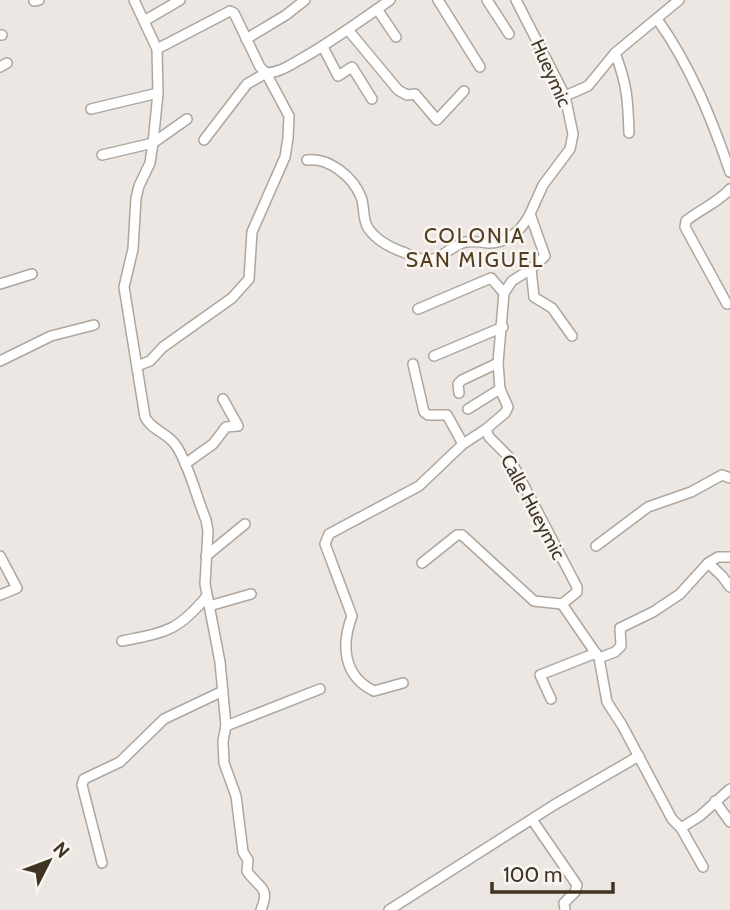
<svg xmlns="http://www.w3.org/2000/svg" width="730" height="910" font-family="Cabin,sans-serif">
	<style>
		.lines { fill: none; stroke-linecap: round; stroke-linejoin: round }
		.minor-casing { stroke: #aea69d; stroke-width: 12 }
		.minor { stroke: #fff; stroke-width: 9 }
		.labels { text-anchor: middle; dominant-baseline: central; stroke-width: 5; stroke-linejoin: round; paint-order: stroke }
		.street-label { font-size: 19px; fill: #3f3321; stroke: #f9f5f3 }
		.neighbourhood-label { font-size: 21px; letter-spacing: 2px; fill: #523d1c; stroke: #f9f5f3 }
	</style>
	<rect width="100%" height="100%" fill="#ede7e3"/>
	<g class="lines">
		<defs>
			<g id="minor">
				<path d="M134,0l23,49 1,44 -5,50 -3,20 -11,23 -3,12 -3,51 -9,38 21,130c7,14 24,16 32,30 13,21 19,49 29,73l2,11 -3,53 15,78 6,64 -3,15 1,22 12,33 7,56 5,8 -1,11c11,17 24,15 14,39"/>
				<path d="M438,0l42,67"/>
				<path d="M487,0l22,34"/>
				<path d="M516,0l49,96 8,38 -3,15 -27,36 -13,29 15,42 -14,13 -19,12 -8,12 -6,70 2,26 8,18 -3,6 -19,16 3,8 20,20 68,130v5l-15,12 37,54 8,44 15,23 50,94 9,9 22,39"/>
				<path d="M34,1l5,-1"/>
				<path d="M377,9l19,28"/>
				<path d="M657,19c33,46 55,100 73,153"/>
				<path d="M144,21l36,-21"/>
				<path d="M349,31l49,59 9,5 8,-1 22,26 27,-29"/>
				<path d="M0,35h2"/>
				<path d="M246,39l40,-24 19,-15"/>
				<path d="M323,47l15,29 14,-9 20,32"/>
				<path d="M157,49l73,-38 4,2 26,54 6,6 -19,11 -43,56"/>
				<path d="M615,53c12,31 13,47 14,80"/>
				<path d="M0,67l7,-4"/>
				<path d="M565,96l23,-10 27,-33 64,-53"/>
				<path d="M91,109l67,-16"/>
				<path d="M102,155l51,-12 34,-24"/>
				<path d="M307,160c22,-3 46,17 54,37 4,10 1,21 7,31 8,12 21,19 35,24 7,3 17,8 25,8 13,0 25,-16 38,-18 7,-1 15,0 22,1 20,0 33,-12 42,-29"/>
				<path d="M531,269l3,28 18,11 20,28"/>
				<path d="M0,284l32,-10"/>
				<path d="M727,304l-42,-77 1,-6c14,-12 32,-18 44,-32"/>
				<path d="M418,309l73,-31 13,15"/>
				<path d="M434,356l69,-29"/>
				<path d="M0,361l51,-25 43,-11"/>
				<path d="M413,364l11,48 4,3h19l16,29"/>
				<path d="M137,366l13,-5 13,-14 69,-49 17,-19 3,-47 33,-75 3,-19 1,-22 -23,-43c13,0 24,-8 35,-14 32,-18 59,-38 89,-59"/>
				<path d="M459,393l-1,-9 4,-4 36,-17"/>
				<path d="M468,409l32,-20"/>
				<path d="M185,464l28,-20 13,-17 12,-1 -15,-27"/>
				<path d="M596,546l52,-39 43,-15 31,-17 8,3"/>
				<path d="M0,556l17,32 -17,7"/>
				<path d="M206,556l39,-32"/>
				<path d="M422,563l35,-28h5l72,66 28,3"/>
				<path d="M708,563l14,13 8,11"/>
				<path d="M209,606l42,-12"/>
				<path d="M122,641c44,-9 55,-9 85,-45"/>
				<path d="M599,658l16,-6 6,-6 -1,-18 33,-16 27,-18 28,-31 10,-6h12"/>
				<path d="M403,683l-29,8c-31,-15 -33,-46 -22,-75l-27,-72 4,-10 90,-48 44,-42 23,-15"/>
				<path d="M551,699l-11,-24 56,-22"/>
				<path d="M226,726l94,-37"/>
				<path d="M715,801l15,21"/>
				<path d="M533,821l44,64 -2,7 -11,11 1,7"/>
				<path d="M681,828l19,-12 30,-27"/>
				<path d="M102,863l-20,-78 2,-6 36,-17 44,-43 59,-28"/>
				<path d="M389,910l165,-105 85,-49"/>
			</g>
		</defs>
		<use href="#minor" class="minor-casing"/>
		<use href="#minor" class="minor"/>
	</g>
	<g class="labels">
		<g class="street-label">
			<text transform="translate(551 73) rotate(66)">Hueymic</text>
			<text transform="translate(533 507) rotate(62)">Calle Hueymic</text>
		</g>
		<g class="neighbourhood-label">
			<text x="475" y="235">COLONIA<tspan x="475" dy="24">SAN MIGUEL</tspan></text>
		</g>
	</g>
	<g transform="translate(49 861) rotate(48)" stroke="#f9f5f3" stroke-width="5" paint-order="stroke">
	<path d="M0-5L12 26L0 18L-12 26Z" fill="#3f3321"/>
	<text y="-10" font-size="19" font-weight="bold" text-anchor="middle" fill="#3f3321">N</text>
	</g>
	<path d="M492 882v10h121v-10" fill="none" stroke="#3f3321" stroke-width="3.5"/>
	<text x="503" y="882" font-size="21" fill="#3f3321" stroke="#f9f5f3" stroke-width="5" paint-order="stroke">100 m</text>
</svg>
